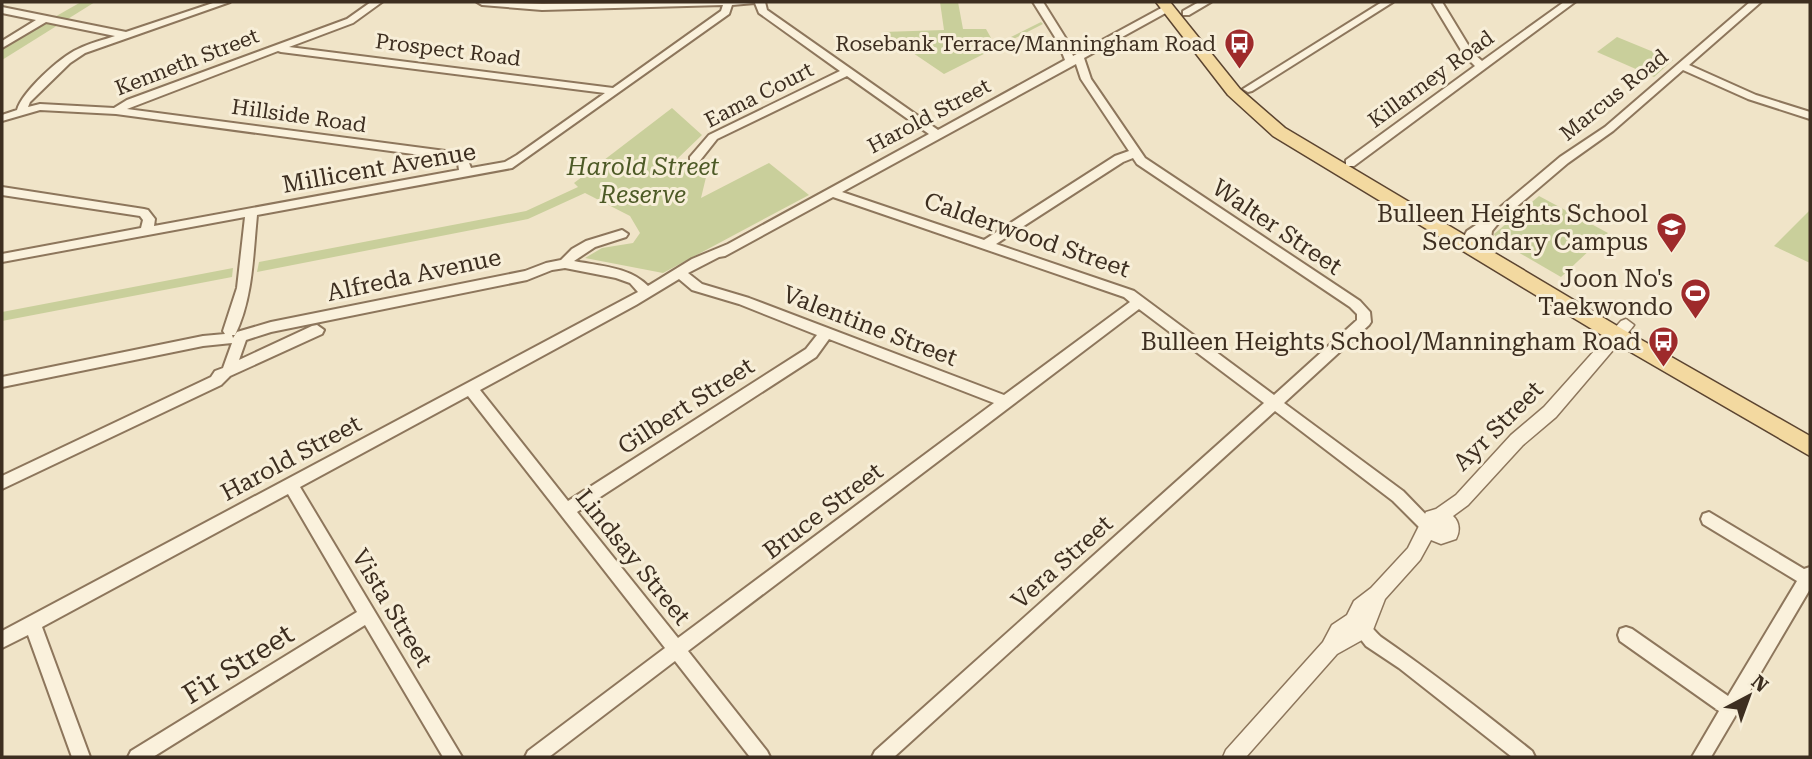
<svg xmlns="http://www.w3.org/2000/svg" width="1812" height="759" font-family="'Roboto Serif',serif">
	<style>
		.green { fill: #c9cf9b }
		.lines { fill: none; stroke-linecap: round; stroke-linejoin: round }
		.minor-casing { stroke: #8d765c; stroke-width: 4 }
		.tertiary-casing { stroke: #8d765c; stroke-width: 3 }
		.primary-casing { stroke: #5b4430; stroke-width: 3 }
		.minor { fill: #faf1dc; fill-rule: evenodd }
		.tertiary { fill: #faf1dc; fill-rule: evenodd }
		.primary { fill: #f3d9a0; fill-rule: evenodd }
		.labels { text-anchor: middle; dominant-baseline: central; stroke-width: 6; stroke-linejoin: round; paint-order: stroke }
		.far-poi-label { font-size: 21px; fill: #3d2e20; stroke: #f7eed8; text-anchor: end }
		.far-street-label { font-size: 21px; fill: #3d2e20; stroke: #f7eed8 }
		.park-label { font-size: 24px; font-style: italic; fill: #4d5a26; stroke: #f7eed8 }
		.street-label { font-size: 24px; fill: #3d2e20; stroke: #f7eed8 }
		.poi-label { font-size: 24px; fill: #3d2e20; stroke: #f7eed8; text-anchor: end }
		.near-street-label { font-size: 28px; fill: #3d2e20; stroke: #f7eed8 }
	</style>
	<rect width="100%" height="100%" fill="#f0e4c8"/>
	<g class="green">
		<path d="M81,2h14l-93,58v-13z"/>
		<path d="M940,2h18l5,27h23l9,16 46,-23 2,2 -99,50 -62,-42 62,-2z"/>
		<path d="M1617,37l56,23 -19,17 -57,-25z"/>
		<path d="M672,108l30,27 -26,25 9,9h23l-7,29 68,-35 40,32 -146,78 -78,-15 17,-10 31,-5 7,-10 -10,-17 -45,-23 -57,26 -271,53 2,-10 267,-51 52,-24 -4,-4z"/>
		<path d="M1539,196l69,37 -47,44 -64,-37 -3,-6z"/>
		<path d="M1810,210v53l-36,-17z"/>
		<path d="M233,268l-1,9 -230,44v-9z"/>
	</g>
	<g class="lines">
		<defs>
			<g id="minor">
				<path d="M216,2h14l-145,51 -15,10 -40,39 -2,5 12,-3 74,4 13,-8 220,-81 24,-17h11l-29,21 -64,24 324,41 108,-77 2,-6 -181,5 -60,-5 -5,-3 65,2 223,-2 2,8 171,120 127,-70 -7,-18 -25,-40h10l25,40 5,14 92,-50h6v4l-87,48 7,21 54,79 215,143 10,11 1,10 -2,3 -85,78 119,88 32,33 -2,5 -6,2 -6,-2 -28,-28 -118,-90 -381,346h-22l3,-6 389,-348 -125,-94 -451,342 79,100 3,6h-20l-75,-96 -126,96h-24l3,-6 137,-103 -197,-252 -168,91 162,270h-19l-78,-132 -212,132h-25l3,-6 226,-139 -69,-118 -246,133 48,130h-18l-44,-122 -26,13v-17l636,-339 -8,-9 -14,-5 -51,-10 -13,2 -25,10 -256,52 -25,8 -7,20 73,-34 5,-1 7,5 -2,4 -92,42 -9,9 -219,104v-13l209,-99 4,-6 8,-3 9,-25 -29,3 -201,41v-10l201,-41 22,-2 -2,-3 14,-43 8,-71 -243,45v-8l139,-26 2,-8 -3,-4 -138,-21v-8l142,22 4,1 7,9 -1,7 305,-56 -1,-7 -8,-4 -334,-45 -76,-4 -38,11v-6l15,-5c5,-18 43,-53 61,-61 12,-6 25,-9 37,-13l-69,-14 -44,26v-7l34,-21 -34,-7v-6l124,25zM755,3l4,10 81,58 -131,64 -19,22v6h8l19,-24 130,-63 82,58 -201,110 -36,15 -44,27c-18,-19 -49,-20 -74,-25l21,-14 31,-10 2,-3 -6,-4 -36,11 -14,8 -11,11 -15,3 -21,8 -254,51 -34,10 -4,6 -1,-3h3c18,-37 18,-80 22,-120l255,-47 217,-154 3,-9zM278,51l3,1 324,41 -88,62 -12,7 -34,6 -4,-10 -14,-6 -326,-43zM1076,64l5,15 48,72 -14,5 -131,84 -142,-48zM1133,158l4,6 213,143 7,7v6l-83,75 -140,-104 -138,-47 127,-82zM833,197l291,100 6,5 -126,93 -255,-97 -47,-14 -14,-11 31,-16 6,-1zM679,279l13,11 47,14 78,31 -11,14 -238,152 -88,-111 156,-85zM829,339l165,64 -316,235 -101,-126 239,-155z"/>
				<path d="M1199,2h12l-22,13h-6v-4z"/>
				<path d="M1382,2h11l-141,89 -4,1 -5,-3z"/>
				<path d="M1432,2h10l31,51 9,8 82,-59h11l-221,164h-8v-6l129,-94 -11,-11z"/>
				<path d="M1750,2h11l-72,63 67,30 54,17v7l-62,-20 -65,-29 -70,61 -45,32 -67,57 -9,11 -2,14h-8l-2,-11 -10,13h-8l-2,-3 7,-13 24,-16 69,-58 45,-30z"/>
				<path d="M1709,512l95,57 6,-2v22l-99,168h-19l27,-46 -99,-70 -2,-6 2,-6 6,-2 6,2 96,67 69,-115 -94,-57 -2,-5 2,-5z"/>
				<path d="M1357,616c10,4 16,14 24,21 52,36 102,75 151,114l3,6h-23l-113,-89 -33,-22 -17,-22 2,-6z"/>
			</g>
			<path id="tertiary" d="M1626,319l8,6 -3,4 -75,88 -33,28 -55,60 -15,11c7,6 7,16 3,23l-15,5 -10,-4 -11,20 -35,39 -14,36 -34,19 -91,103h-23l3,-7 97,-108 9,-17 15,-10 7,-14 17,-13 37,-40 18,-36 10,-3 20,-14 55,-60 33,-28 77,-86z"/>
			<path id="primary" d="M1156,2h14l70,87 45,39 339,202 186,106v20l-200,-116 -337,-204 -45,-41z"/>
		</defs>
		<use href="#minor" class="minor-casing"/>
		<use href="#tertiary" class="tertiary-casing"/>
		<use href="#primary" class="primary-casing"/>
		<use href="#minor" class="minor"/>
		<use href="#tertiary" class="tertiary"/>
		<use href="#primary" class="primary"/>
	</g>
	<defs>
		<symbol id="bus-pin" viewBox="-11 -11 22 30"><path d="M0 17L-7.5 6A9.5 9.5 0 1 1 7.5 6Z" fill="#9e2a2b" stroke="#f7eed8"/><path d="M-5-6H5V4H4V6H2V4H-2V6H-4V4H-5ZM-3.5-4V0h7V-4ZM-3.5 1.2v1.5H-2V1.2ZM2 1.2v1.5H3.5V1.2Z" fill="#fff"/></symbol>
		<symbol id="school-pin" viewBox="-11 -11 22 30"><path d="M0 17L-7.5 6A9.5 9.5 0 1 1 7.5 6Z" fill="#9e2a2b" stroke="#f7eed8"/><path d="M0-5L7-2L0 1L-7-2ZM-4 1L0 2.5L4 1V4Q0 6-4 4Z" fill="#fff"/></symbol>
		<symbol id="stadium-pin" viewBox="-11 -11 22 30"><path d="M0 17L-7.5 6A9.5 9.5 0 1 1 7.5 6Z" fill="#9e2a2b" stroke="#f7eed8"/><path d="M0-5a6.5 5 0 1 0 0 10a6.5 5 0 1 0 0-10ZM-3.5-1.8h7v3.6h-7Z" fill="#fff"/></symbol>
	</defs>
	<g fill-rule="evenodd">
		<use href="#bus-pin" x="1222" y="26" width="35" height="47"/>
		<use href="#school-pin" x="1654" y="210" width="35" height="47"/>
		<use href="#stadium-pin" x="1678" y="276" width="35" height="47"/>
		<use href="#bus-pin" x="1646" y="324" width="35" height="47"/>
	</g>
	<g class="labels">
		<g class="far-poi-label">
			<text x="1216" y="44">Rosebank Terrace/Manningham Road</text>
		</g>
		<g class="far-street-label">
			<text transform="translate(448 50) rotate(7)">Prospect Road</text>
			<text transform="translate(187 62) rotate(-21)">Kenneth Street</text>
			<text transform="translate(1431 79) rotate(-36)">Killarney Road</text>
			<text transform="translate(759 95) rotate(-27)">Eama Court</text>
			<text transform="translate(1614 95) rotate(-39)">Marcus Road</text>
			<text transform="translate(299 116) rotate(8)">Hillside Road</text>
			<text transform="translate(929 116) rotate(-28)">Harold Street</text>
		</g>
		<g class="park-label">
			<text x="643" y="167">Harold Street<tspan x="643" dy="28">Reserve</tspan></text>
		</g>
		<g class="street-label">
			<text transform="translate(379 168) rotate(-10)">Millicent Avenue</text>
			<text transform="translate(1277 227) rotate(34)">Walter Street</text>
			<text transform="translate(1027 235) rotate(19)">Calderwood Street</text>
			<text transform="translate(414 275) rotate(-12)">Alfreda Avenue</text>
			<text transform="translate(870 326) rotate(21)">Valentine Street</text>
			<text transform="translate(686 406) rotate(-33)">Gilbert Street</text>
			<text transform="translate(1498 426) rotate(-45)">Ayr Street</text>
			<text transform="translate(291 458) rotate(-28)">Harold Street</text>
			<text transform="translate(823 511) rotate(-37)">Bruce Street</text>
			<text transform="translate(633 557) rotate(51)">Lindsay Street</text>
			<text transform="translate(1062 562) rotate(-42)">Vera Street</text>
			<text transform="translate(392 608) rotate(59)">Vista Street</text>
		</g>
		<g class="poi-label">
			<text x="1648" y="214">Bulleen Heights School<tspan x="1648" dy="28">Secondary Campus</tspan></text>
			<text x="1673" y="279">Joon No's<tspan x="1673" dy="28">Taekwondo</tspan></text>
			<text x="1641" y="342">Bulleen Heights School/Manningham Road</text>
		</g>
		<g class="near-street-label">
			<text transform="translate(238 664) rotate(-32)">Fir Street</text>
		</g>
	</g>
	<rect width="1812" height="759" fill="none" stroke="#3d2e20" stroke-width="7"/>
	<g transform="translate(1749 696) rotate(41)" stroke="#f7eed8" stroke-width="5" paint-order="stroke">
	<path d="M0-5L12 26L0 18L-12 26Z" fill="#3d2e20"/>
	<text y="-10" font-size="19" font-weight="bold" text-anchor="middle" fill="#3d2e20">N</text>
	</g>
</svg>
